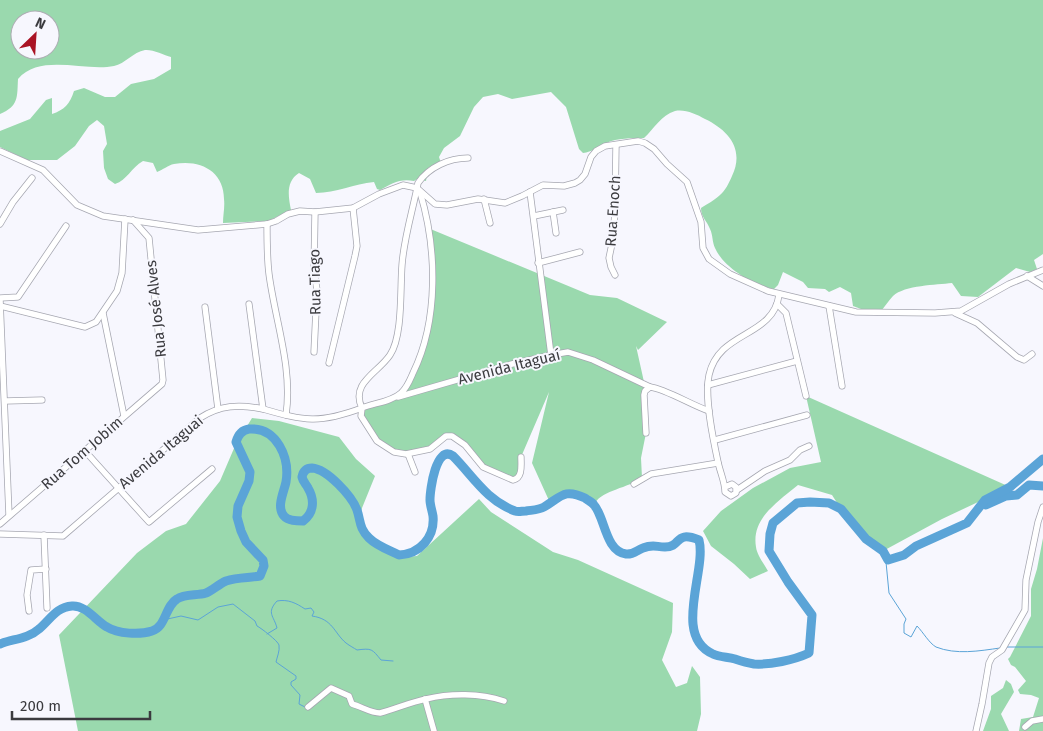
<svg xmlns="http://www.w3.org/2000/svg" width="1043" height="731" font-family="'Fira Sans',sans-serif">
	<style>
		.green { fill: #9ad9ae; fill-rule: evenodd }
		.lines { fill: none; stroke-linecap: round; stroke-linejoin: round }
		.stream { stroke: #5ba4d7; stroke-width: 1 }
		.river { stroke: #5ba4d7; stroke-width: 9 }
		.minor-casing { stroke: #a6a7b1; stroke-width: 7 }
		.minor { stroke: #fff; stroke-width: 5.5 }
		.labels { text-anchor: middle; dominant-baseline: central; stroke-width: 4; stroke-linejoin: round; paint-order: stroke }
		.street-label { font-size: 15px; fill: #3b3b3f; stroke: #f7f7fe }
	</style>
	<rect width="100%" height="100%" fill="#f7f7fe"/>
	<g class="green">
		<path d="M0,0h1043v254l-9,6 3,9 -7,3 -14,-4 -38,29 -17,-1 -9,-13c-16,2 -47,2 -59,13 -5,5 -8,11 -13,16l-19,-3 -8,-3 -2,-13 -11,-6 -11,5 -4,-3 -17,-1 -5,-6 -20,-10 -5,13 -4,4c-20,-3 -51,-22 -59,-41 -3,-6 -2,-13 -5,-19 -3,-8 -9,-12 -9,-21 6,-4 14,-8 19,-13 5,-4 9,-12 12,-19 13,-27 -4,-46 -27,-57 -9,-5 -20,-10 -30,-8 -14,4 -21,18 -31,27 -13,0 -26,0 -38,5 -8,4 -14,9 -23,10l-4,-4 -13,-42 -15,-15 -39,7 -14,-5 -15,3 -9,10 -14,29 -16,12 -5,9 2,6 -13,5 -2,13 -9,-2 -3,2c-14,-3 -23,3 -34,9l-3,-1 -3,-7c-20,2 -38,11 -58,11l-6,-14 -11,-6c-13,8 -11,23 -8,37l-23,11 -45,2c0,-8 2,-16 1,-24 0,-28 -24,-40 -50,-35 -6,1 -11,6 -17,8l-4,-9 -10,-2c-12,7 -16,19 -28,23l-7,-5 -4,-11 -1,-17 4,-7 -3,-18 -7,-6 -8,6 -14,20 -18,14h-30l-27,-13v-16l30,-12 16,-19 6,-2v16c12,-4 18,-10 22,-23l10,-3 21,9h10l16,-13 23,-5 17,-10v-12c-7,-2 -19,-8 -26,-7 -12,2 -20,14 -31,16 -29,6 -74,-13 -96,13 -1,18 1,27 -18,35zM20,20h30v30h-30z"/>
		<path d="M428,228l162,67 27,3 50,24 -29,28 -2,-4 8,36 2,51 -5,25 1,20c-14,10 -39,12 -47,25 -23,-12 -23,-15 -44,2l-19,-42 17,-71 -28,65v15l-8,8 -30,-13 -31,-31 -22,13 -31,5 -22,-13 -16,-25 8,-11 25,-7 13,-11 22,-61 4,-52z"/>
		<path d="M806,396l204,91 -68,32 -59,32 -42,-42 -9,-14 -34,-10c-19,16 -47,33 -42,62 1,8 8,17 12,24l-18,8 -16,-15 -23,-18 -8,-15 18,-20 32,-23 37,-20 31,-6z"/>
		<path d="M252,418l27,3 60,16 17,22 19,17 -13,32 -2,12 10,19 34,18 13,-1 62,-57 12,13 62,40 25,8 95,43 -1,29 -10,28 14,27 11,-4 5,-17 8,11 1,37 -4,17h-619l-19,-96 78,-82 29,-22 20,-7 34,-43 15,-35z"/>
		<path d="M1043,538v193h-24l2,-12 12,-2 6,-19 -8,-3 -11,-1 -2,-4 8,-9 -11,-14 -4,-2 -3,-6 2,-2 21,-41v-27l6,-20z"/>
		<path d="M1006,680l5,4 3,8 -13,22 8,17h-26l8,-22v-13l12,-8z"/>
	</g>
	<g class="lines">
		<g class="stream">
			<path d="M888,560l-2,2 3,31 17,26 -2,5v9l7,4 6,-11c6,6 12,17 19,21 20,8 43,4 64,1"/>
			<path d="M163,620l18,-4 17,4 20,-13 15,-3 22,17 2,5c4,2 21,15 22,19 1,6 -2,12 -3,17l20,14v3l-5,3v3l9,10 -1,9 8,4"/>
			<path d="M267,634l10,-6c-3,-12 -11,-15 0,-27 11,-2 19,2 28,8l6,-1 3,4 -2,4c21,3 22,17 34,27 4,3 8,5 11,7 15,-2 15,-1 24,10l12,1"/>
			<path d="M1006,647h37"/>
		</g>
		<g class="river">
			<path d="M986,505l20,-9 11,-1 12,-10 14,1"/>
			<path d="M0,644c12,-5 28,-5 39,-15 11,-9 17,-22 33,-23 14,-1 24,15 35,21 11,7 33,8 45,4 14,-4 13,-25 25,-32 8,-6 20,-3 29,-6 7,-3 13,-9 20,-12 12,-4 23,-3 34,-5l4,-10 -1,-6 -17,-18 -5,-11 -4,-14 1,-11 11,-25 1,-9 -14,-30c2,-7 6,-12 13,-13 28,-2 41,29 37,53 -2,10 -10,25 -2,34 4,5 13,5 19,5 11,-8 12,-21 5,-33 -2,-4 -5,-6 -6,-11 1,-5 4,-9 10,-9 15,1 40,28 45,42 4,12 2,18 12,28 8,8 20,12 30,17 21,-1 36,-18 34,-39 -1,-6 -3,-11 -3,-16 0,-10 6,-56 23,-44 20,20 33,44 62,55 3,1 7,0 11,0 6,-1 13,-1 18,-4 17,-10 20,-19 41,-9 2,2 7,4 9,7 11,12 11,46 32,49 7,1 11,-4 17,-6 10,-4 13,-1 22,-1 17,0 9,-17 34,-7 8,31 -27,96 14,114 6,3 15,3 22,5 6,2 13,4 19,5 16,1 40,-4 55,-11l3,-38 -24,-33 -19,-31 1,-17 3,-11 24,-20 13,-1 19,1 12,6 25,30 17,12 5,9 16,-5 12,-9 51,-23 18,-23 25,-13 33,-28"/>
		</g>
		<defs>
			<g id="minor">
				<path d="M0,151l43,19 34,35 26,11 95,14 69,-6 9,-3 12,-7 12,-3 15,1 38,-4 26,-14 24,-9 14,3 18,16 12,1 31,-6 27,4 17,-7 21,-11 21,1 11,-3 5,-3 5,-6 6,-17 5,-6 9,-5 33,-5 7,2 9,6 13,15 20,18 14,40 2,26 6,11 21,15 38,17 88,21 79,1 26,-2 48,-27 34,-14"/>
				<path d="M420,192c17,56 19,128 -7,181 -3,7 -6,15 -12,20 -10,9 -27,10 -39,15l-1,8 16,25 17,11 12,2 24,-5 16,-13h6l13,9 18,22 30,13c10,-2 8,-15 8,-23"/>
				<path d="M530,192l21,163"/>
				<path d="M484,199l6,24"/>
				<path d="M553,212l3,21"/>
				<path d="M534,216l29,-6"/>
				<path d="M0,224l13,-22 19,-24"/>
				<path d="M267,224c0,17 0,34 2,50 6,46 24,94 17,141"/>
				<path d="M538,263l42,-11"/>
				<path d="M615,275l-4,-8 -2,-9 4,-19 2,-28 1,-66"/>
				<path d="M1027,276l16,10"/>
				<path d="M0,298l18,-1 48,-71"/>
				<path d="M0,300l9,215"/>
				<path d="M777,304l9,9 20,83"/>
				<path d="M0,306l85,21 11,-5 21,-31 5,-18 3,-54"/>
				<path d="M829,306l13,80"/>
				<path d="M205,307l13,102"/>
				<path d="M103,313l21,103"/>
				<path d="M955,313l22,10 40,34 7,3 8,-6"/>
				<path d="M314,352l3,-62 -3,-19 1,-59"/>
				<path d="M329,363l26,-107 2,-10 -4,-38"/>
				<path d="M708,385l89,-24"/>
				<path d="M398,397l114,-33 39,-9 17,-3 25,8 57,27"/>
				<path d="M5,401l37,-1"/>
				<path d="M263,409c42,12 56,15 99,-1 -12,-25 16,-35 28,-53 13,-19 10,-66 12,-90 2,-28 11,-55 16,-82 11,-16 31,-25 50,-25"/>
				<path d="M646,433l-2,-38 1,-4 5,-4c16,2 41,18 59,24"/>
				<path d="M715,440l92,-25"/>
				<path d="M85,451l64,71 63,-53"/>
				<path d="M408,454l7,18"/>
				<path d="M634,484l17,-10 67,-11"/>
				<path d="M725,487l7,-3 4,3v6l-5,3 -6,-4c0,-10 -5,-20 -7,-30 -5,-23 -14,-65 -9,-87 10,-45 64,-37 70,-80"/>
				<path d="M737,490l28,-19 25,-11 10,-10 9,-4"/>
				<path d="M0,524l162,-140 1,-4 -14,-142 -16,-18"/>
				<path d="M0,534l63,2 137,-118c20,-13 39,-14 63,-9l-14,-105"/>
				<path d="M44,535l3,73"/>
				<path d="M29,611l-2,-16 4,-25 15,-1"/>
				<path d="M425,699l9,32"/>
				<path d="M308,707l23,-19 18,8 3,8c10,3 19,9 28,9 15,-4 31,-11 46,-14 24,-6 54,-6 78,2"/>
				<path d="M1025,727l7,-6 11,-2"/>
				<path d="M976,731l6,-27 7,-41 3,-6 10,-7 23,-40 1,-30 12,-58 5,-15"/>
			</g>
		</defs>
		<use href="#minor" class="minor-casing"/>
		<use href="#minor" class="minor"/>
	</g>
	<g class="labels">
		<g class="street-label">
			<text transform="translate(613 211) rotate(-86)">Rua Enoch</text>
			<text transform="translate(315 282) rotate(-91)">Rua Tiago</text>
			<text transform="translate(156 309) rotate(-96)">Rua José Alves</text>
			<text transform="translate(509 367) rotate(-14)">Avenida Itaguaí</text>
			<text transform="translate(161 452) rotate(-40)">Avenida Itaguai</text>
			<text transform="translate(82 453) rotate(-41)">Rua Tom Jobim</text>
		</g>
	</g>
	<g transform="translate(35 35) rotate(25)"><circle r="24" fill="#f7f7fe" stroke="#acacb2"/>
	<path d="M0-4L9 19L0 12L-9 19Z" fill="#aa1425"/>
	<text y="-8" font-size="14" font-weight="bold" text-anchor="middle" fill="#3b3b3f">N</text>
	</g>
	<path d="M12 711v8h138v-8" fill="none" stroke="#3b3b3f" stroke-width="2.5"/>
	<text x="20" y="711" font-size="15" fill="#3b3b3f" stroke="#f7f7fe" stroke-width="4" paint-order="stroke">200 m</text>
</svg>
